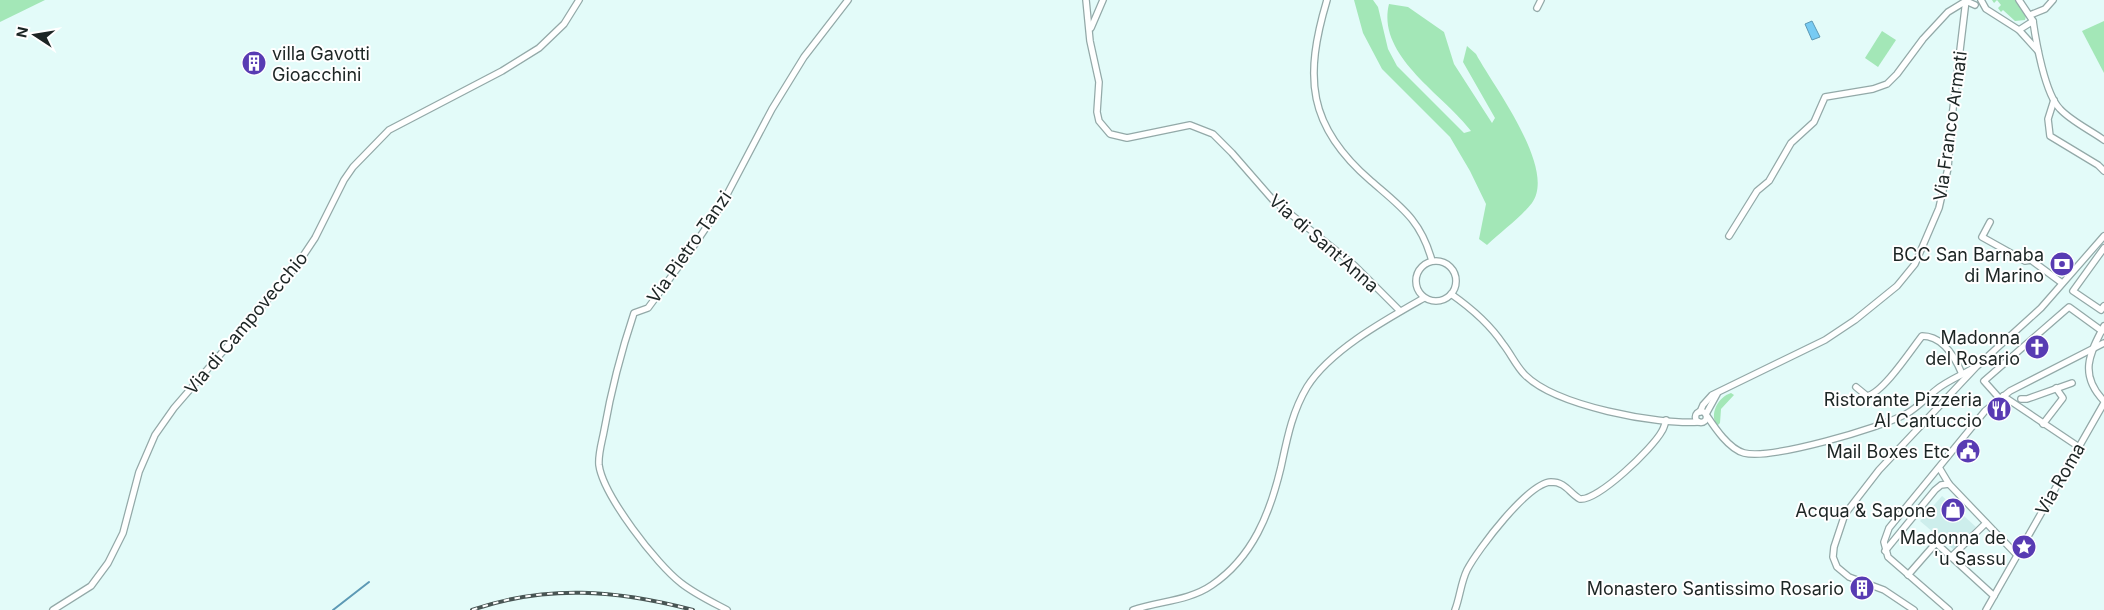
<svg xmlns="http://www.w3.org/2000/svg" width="2104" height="610" font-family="Inter,sans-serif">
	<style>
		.built { fill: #cdeeec }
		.green { fill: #a3e7b7 }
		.water { fill: #77cbf3; stroke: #5c99b5 }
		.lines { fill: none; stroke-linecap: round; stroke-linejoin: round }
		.stream { stroke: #5c99b5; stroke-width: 2 }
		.street-casing { stroke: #93a9a8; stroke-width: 8 }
		.street { stroke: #fff; stroke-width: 5.5 }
		.rail-casing { stroke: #485554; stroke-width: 4 }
		.rail { stroke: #fff; stroke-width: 2; stroke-dasharray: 5.5; stroke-linecap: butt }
		.labels { text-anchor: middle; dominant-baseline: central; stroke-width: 4; stroke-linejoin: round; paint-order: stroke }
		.poi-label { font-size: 18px; fill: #1c2524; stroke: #fff; text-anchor: end }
		.street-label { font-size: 18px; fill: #1c2524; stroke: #fff }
	</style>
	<rect width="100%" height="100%" fill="#e3fbf9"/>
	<path class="built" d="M1942,496l34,31 -22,23 -34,-29z"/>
	<g class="green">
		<path d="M0,0h45l-45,22z"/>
		<path d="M1354,0h19l5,7 10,42 9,17 67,67 7,-2c-27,-36 -95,-75 -82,-127l19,3 36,25 10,32 38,59 3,-5 -32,-56 4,-16 9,8c17,32 81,114 56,149 -12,15 -31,29 -45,42l-8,-6 7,-35 -16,-33 -20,-34 -68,-68 -19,-36z"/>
		<path d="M1992,0h25l9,16 -1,4 -10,1 -12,-11 -2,2 -3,-4 3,-3 -4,-5 -3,3z"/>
		<path d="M2104,21v52l-22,-42z"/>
		<path d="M1882,31l14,9 -18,27 -13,-9z"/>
		<path d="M1731,393l3,2 -13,14 -1,14 -3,3c-8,-12 1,-29 14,-33z"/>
	</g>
	<path class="water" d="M1812,21l8,16 -8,3 -7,-16z"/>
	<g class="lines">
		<path class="stream" d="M333,610l36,-28"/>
		<defs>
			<g id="street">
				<path d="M1086,0l4,41 9,41 -2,30 2,9 11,13 17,4 63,-13 23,9 19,19 41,47 81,65 46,46"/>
				<path d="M1327,0c-23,77 -20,126 44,181 30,26 50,39 61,80"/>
				<path d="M1981,0l5,9 33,21 14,-9 -14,-21"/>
				<path d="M1537,8l4,-8"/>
				<path d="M2030,15l15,-6 8,-9"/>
				<path d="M2033,21c3,21 12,73 27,88 11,12 30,21 44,31"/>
				<path d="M1091,28l12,-28"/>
				<path d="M2019,30l19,21"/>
				<path d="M2054,100l-6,19 2,17 48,29 6,6"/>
				<path d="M1990,222l-8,15 43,24 6,-1 31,23"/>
				<path d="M1729,236l28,-45 12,-10 22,-38 23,-21 11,-25 48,-8 14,-5 10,-10 26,-35 25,-27 18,-11 9,4"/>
				<path d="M2104,248l-31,43 28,19 3,-4"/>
				<circle cx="1436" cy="281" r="20"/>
				<path d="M1451,294c20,14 38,29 52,50 8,10 13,22 22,31 31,31 132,50 174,47"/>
				<path d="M2104,326c-15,28 -25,49 0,75"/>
				<path d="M1856,387l11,9c16,-3 44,-46 55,-60 21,0 33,21 40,38"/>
				<path d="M2003,396l76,51"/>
				<path d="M2000,399l-16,-18 85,-74 33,24"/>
				<path d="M2021,399h6l45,-16"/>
				<circle cx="1701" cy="417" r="5.5"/>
				<path d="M1700,412l3,-7 9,-10 113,-55 30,-20 42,-34 18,-22 24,-56 9,-40 4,-51 14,-117"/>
				<path d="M1706,414l11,-20"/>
				<path d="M1707,416c8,12 22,33 37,37 27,7 136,-25 162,-39 11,-6 20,-16 30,-24 11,-9 24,-14 36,-21"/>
				<path d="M2043,424l20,-26 -7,-10"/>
				<path d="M1940,469l9,15 68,71"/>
				<path d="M1885,551l50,-61 6,-5 8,-1"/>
				<path d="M1951,557l35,-34"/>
				<path d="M1908,575l28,-32 58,53"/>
				<path d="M53,610l38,-24 17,-23 15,-30 16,-61 16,-37 19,-27 121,-140 20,-30 29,-58 9,-13 36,-37 113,-59 37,-23 25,-24 15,-24"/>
				<path d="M727,610c-15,-8 -32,-16 -46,-27 -24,-18 -78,-88 -82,-118 -1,-11 3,-23 5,-34 7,-40 17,-79 30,-118l14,-5 45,-61 29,-43 50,-95 32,-52 44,-57"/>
				<path d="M1133,610c26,-9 56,-9 79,-25 41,-28 58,-72 69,-118 6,-28 11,-55 26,-80 23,-37 80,-68 117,-89"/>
				<path d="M1455,610c5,-13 6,-28 12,-40 11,-21 61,-87 84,-88 15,0 18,11 29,17 18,2 73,-51 82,-68 2,-3 3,-7 4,-11"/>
				<path d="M1914,610l-30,-20 -35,-13 -12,-10 -4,-10 1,-10 11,-33 34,-44 97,-103 65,-59 63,-72"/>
				<path d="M1949,610l-61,-53 -4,-15 5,-14 96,-117 25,-20 94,-48"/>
				<path d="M1986,610l118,-207"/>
			</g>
		</defs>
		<use href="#street" class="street-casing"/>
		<use href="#street" class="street"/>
		<defs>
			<path id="rail" d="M472,610c75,-26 145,-20 221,0"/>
		</defs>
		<use href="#rail" class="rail-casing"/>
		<use href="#rail" class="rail"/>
	</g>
	<defs>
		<symbol id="building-disc" viewBox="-11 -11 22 22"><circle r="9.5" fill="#583bb3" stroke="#fff"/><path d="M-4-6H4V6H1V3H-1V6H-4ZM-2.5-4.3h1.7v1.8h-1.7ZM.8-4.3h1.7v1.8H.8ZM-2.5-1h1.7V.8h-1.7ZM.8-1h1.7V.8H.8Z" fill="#fff"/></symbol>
		<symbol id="bank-disc" viewBox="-11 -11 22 22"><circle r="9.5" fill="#583bb3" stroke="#fff"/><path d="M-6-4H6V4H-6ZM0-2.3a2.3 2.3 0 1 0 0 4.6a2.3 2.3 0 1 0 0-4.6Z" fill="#fff"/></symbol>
		<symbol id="church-disc" viewBox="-11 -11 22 22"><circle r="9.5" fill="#583bb3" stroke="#fff"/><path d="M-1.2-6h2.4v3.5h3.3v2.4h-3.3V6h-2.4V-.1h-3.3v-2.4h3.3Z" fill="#fff"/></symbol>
		<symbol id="restaurant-disc" viewBox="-11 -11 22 22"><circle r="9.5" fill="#583bb3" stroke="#fff"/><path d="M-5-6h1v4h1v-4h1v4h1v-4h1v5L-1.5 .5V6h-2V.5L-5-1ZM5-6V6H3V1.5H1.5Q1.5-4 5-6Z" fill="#fff"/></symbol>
		<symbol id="civic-disc" viewBox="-11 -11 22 22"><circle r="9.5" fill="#583bb3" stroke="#fff"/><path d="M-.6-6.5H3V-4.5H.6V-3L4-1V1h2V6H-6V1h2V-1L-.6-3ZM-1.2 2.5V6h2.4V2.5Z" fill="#fff"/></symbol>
		<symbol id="shop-disc" viewBox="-11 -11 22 22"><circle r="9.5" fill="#583bb3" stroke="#fff"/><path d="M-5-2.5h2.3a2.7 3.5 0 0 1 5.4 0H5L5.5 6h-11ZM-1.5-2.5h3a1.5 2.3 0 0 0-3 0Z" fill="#fff"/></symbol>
		<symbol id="sight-disc" viewBox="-11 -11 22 22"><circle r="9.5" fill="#583bb3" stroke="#fff"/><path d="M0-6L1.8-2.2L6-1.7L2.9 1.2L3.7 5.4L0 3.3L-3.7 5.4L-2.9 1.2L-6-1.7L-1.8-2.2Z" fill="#fff"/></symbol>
	</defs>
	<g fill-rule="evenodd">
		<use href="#building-disc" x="240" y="49" width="28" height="28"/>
		<use href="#bank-disc" x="2048" y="250" width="28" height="28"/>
		<use href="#church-disc" x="2023" y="333" width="28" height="28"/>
		<use href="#restaurant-disc" x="1985" y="395" width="28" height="28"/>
		<use href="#civic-disc" x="1954" y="437" width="28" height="28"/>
		<use href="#shop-disc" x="1939" y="496" width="28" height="28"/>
		<use href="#sight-disc" x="2010" y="533" width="28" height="28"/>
		<use href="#building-disc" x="1848" y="574" width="28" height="28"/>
	</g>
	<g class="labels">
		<g class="poi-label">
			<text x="272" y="53" text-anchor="start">villa Gavotti<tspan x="272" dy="21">Gioacchini</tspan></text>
			<text x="2044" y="254">BCC San Barnaba<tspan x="2044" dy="21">di Marino</tspan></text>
			<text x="2020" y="337">Madonna<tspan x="2020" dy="21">del Rosario</tspan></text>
			<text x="1982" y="399">Ristorante Pizzeria<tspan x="1982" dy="21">Al Cantuccio</tspan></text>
			<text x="1950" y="451">Mail Boxes Etc</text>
			<text x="1936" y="510">Acqua &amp; Sapone</text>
			<text x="2006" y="537">Madonna de<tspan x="2006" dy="21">'u Sassu</tspan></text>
			<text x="1844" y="588">Monastero Santissimo Rosario</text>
		</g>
		<g class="street-label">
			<text transform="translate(1950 126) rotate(-82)">Via Franco Armati</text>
			<text transform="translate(1324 243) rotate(41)">Via di Sant'Anna</text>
			<text transform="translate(689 247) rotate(-55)">Via Pietro Tanzi</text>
			<text transform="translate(246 323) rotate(-50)">Via di Campovecchio</text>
			<text transform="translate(2060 479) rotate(-60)">Via Roma</text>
		</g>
	</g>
	<g transform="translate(35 35) rotate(282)" stroke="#ffffff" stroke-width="4" paint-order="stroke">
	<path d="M0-4L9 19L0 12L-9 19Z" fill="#1c2524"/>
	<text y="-8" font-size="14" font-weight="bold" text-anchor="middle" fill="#1c2524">N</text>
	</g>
</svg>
